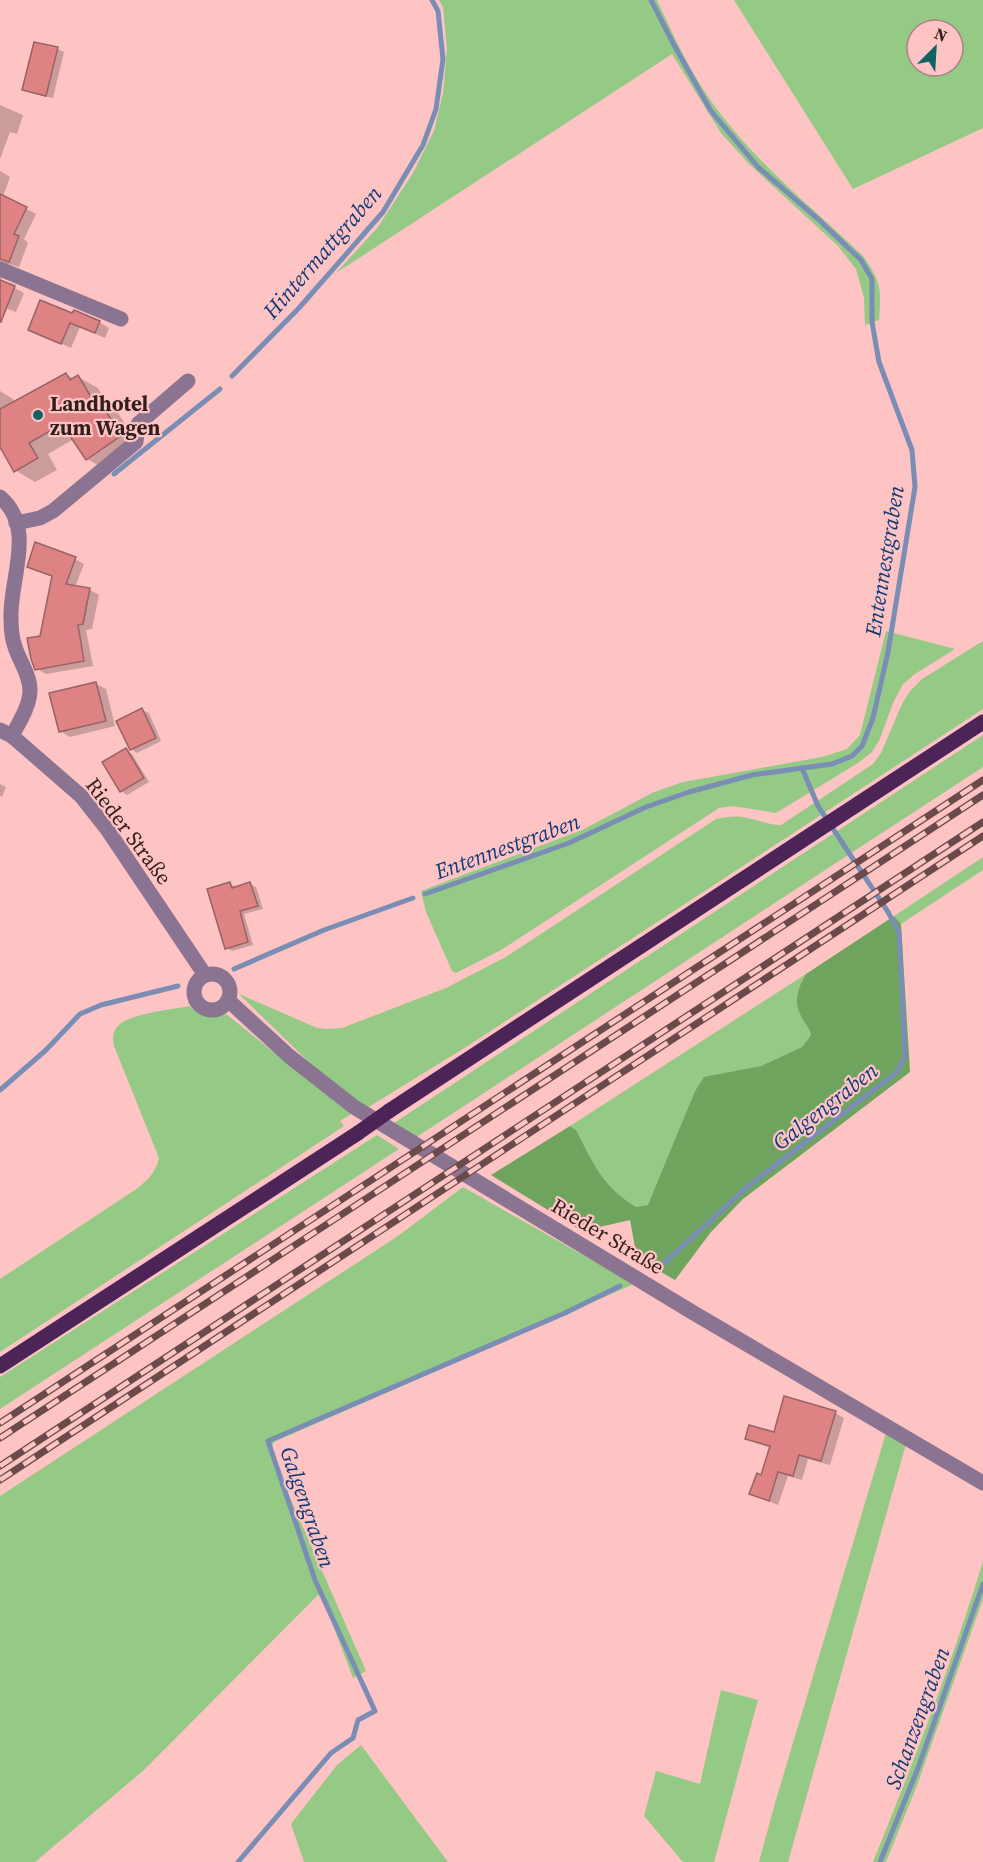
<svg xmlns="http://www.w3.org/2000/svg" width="983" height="1862" font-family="'Source Serif 4',serif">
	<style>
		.green { fill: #94ca85; fill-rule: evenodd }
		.forest { fill: #6ea45e }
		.shadow { fill: #0003 }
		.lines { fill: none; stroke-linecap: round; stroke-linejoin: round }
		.stream { stroke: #7a8db5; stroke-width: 5 }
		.building { fill: #de8284; stroke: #976364; stroke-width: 1.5 }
		.minor { stroke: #8a7491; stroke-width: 15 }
		.major { stroke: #4c2457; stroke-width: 15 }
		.rail-casing { stroke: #6a4a4a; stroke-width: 7 }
		.rail { stroke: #fec3c3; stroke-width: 4.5; stroke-dasharray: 14; stroke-linecap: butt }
		.major-bridge { stroke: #4c2457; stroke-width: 15 }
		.poi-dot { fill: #116265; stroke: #fec3c3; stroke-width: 2 }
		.labels { text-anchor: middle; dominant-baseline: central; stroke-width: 4.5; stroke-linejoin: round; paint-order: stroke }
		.poi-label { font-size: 21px; font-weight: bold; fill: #331e1e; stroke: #fec3c3; text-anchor: start }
		.street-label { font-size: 21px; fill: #331e1e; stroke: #fec3c3 }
		.water-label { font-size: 22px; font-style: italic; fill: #113a78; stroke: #fec3c3 }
	</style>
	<rect width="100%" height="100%" fill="#fec3c3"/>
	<g class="green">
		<path d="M439,0h218c17,37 35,76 59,108 42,57 98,101 148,149 18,27 17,32 15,63l-14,5 -1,-27 -8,-29 -18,-23 -89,-82 -28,-31 -49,-79 -336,219 42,-46 35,-54 21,-42 9,-38 4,-44 -4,-42z"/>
		<path d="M734,0h249v128l-130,61zM917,30h36v36h-36z"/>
		<path d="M886,631l69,18 -40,25 -12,10 -10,19 -14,38 -7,11 -14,11 -82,50 -43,-7 -14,2 -218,142 -45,23 -4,-2 -26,-59 -5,-21 161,-61 72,-38 29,-10 139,-25 25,-8 13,-14z"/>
		<path d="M983,641v68l-517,338 -99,61 -51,-39 -77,-75 78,34 13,1 12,-1 104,-40 58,-30 212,-139c11,-2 20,-4 31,-1 12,2 21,7 34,7l92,-61 8,-11 21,-49 8,-13 12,-12z"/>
		<path d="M983,735v32l-568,371 -21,-15z"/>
		<path d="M983,857v13l-82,54 -7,-8z"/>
		<path d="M806,974c-7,11 -13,27 -6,40 4,8 9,12 11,21l-9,12 -41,19 -57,12 -9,13 -46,114 -13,2c-34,-21 -42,-43 -60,-77l-6,-4z"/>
		<path d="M190,1006c11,12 21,13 36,8l125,100 -11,7 4,5 -344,226v-73l135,-89c13,-10 20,-16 24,-32l-45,-112c-2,-9 -1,-16 6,-22 11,-10 54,-15 70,-18z"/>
		<path d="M377,1135l22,14 -399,260v-32z"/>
		<path d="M463,1187l171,97 -360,158 -4,10 96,219 -13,7 -30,-79 -5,-4 -174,175 -109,92h-35v-366l398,-260z"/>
		<path d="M886,1433l20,11 -118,418h-29l16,-59z"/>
		<path d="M983,1561v38l-67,189 -30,74h-13c40,-99 79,-198 110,-301z"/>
		<path d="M721,1690l37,10 -44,162h-31l-39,-46 12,-45 44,13z"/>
		<path d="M361,1745l87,117h-144l-13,-38 46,-59z"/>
	</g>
	<path class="forest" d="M894,916l7,8 9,148 -167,127 -32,33 -36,48 -38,-22 -7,-38 -48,11 -91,-56 79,-49 6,4c18,34 26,56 60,77l12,-2 47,-114 9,-14 57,-11 41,-19 9,-12c-2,-9 -8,-13 -11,-21 -7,-13 -1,-29 6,-40z"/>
	<g class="shadow">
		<path d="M57,49l7,3 -11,46 -23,-5 -6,-4z"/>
		<path d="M0,105l23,10 -6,19 -7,-2 -10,27z"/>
		<path d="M0,171l10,6 -7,20 33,17 -12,25 4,4 -9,24 -10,-3 -9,7z"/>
		<path d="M0,272l2,9 22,12 -8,19 -16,-6z"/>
		<path d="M73,315l26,7 10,6 -4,10 -25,-11 -9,21 -41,-19z"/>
		<path d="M66,374l8,5 4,-2 20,11 12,20 8,5 22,34 -33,23 -20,-11 -13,-20 -26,15 9,16 -22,12 -20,-12 -15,-27v-52l13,8 2,4z"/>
		<path d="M75,559l9,5 -9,23 15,3 9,5 -7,34 -6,1 7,36 -47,8 -9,-5 16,-92 -24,-11z"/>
		<path d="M96,684l10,5 9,37 -45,11 -10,-6z"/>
		<path d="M142,710l7,3 12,28 -24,12 -6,-4z"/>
		<path d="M126,750l6,4 17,28 -22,13 -6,-4z"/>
		<path d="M0,784l6,3 -4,10 -2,-1z"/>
		<path d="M230,884l6,3 14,-3 6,3 7,22 -19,5 9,31 -21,6 -5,-3z"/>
		<path d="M835,1413l9,5 -14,47 -22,-6 -6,21 -14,-4 -10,29 -27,-11 11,-17 9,-29 -16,-5 -9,-5 29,-4z"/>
	</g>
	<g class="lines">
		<g class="stream">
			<path d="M232,376l67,-68 84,-96 40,-67 13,-36 7,-50 -5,-48 -6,-11"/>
			<path d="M114,474l106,-85"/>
			<path d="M425,894l144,-51 77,-36 43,-15 63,-17 80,-11 20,-8 10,-10 11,-28 15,-66 27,-165 -3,-37 -33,-88 -7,-40v-43l-11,-19 -43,-41 -60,-52 -47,-56 -37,-66 -23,-45"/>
			<path d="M234,969l90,-39 89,-32"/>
			<path d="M0,1090l46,-40 34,-36 21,-9 77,-19"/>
			<path d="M659,1268l88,-81 150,-115 8,-16 -6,-124 -11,-20 -70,-106 -16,-38"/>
			<path d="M238,1862l93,-109 22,-15 5,-18 17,-9 -60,-131 -47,-139 297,-128 55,-27"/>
			<path d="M880,1862l38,-94 65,-184"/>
		</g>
	</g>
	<g class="building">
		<path d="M34,42l24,5 -12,49 -24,-6z"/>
		<path d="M0,194l27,13 -13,27 5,2 -10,26 -9,-3z"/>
		<path d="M0,280l15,6 -14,36h-1z"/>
		<path d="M40,300l32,13 2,-3 26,11 -5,12 -25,-10 -9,21 -33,-14z"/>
		<path d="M66,373l4,7 8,-5 16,27 4,-2 24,35 -36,25 -24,-36 -33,19 9,15 -24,14 -14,-25v-38z"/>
		<path d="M35,542l41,15 -10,27 24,4 -7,36 -5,1 6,36 -49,9 -4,-11 -4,-21 13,-2 12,-60 -25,-9z"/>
		<path d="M96,682l10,39 -47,11 -10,-39z"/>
		<path d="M142,708l14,30 -26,12 -14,-29z"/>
		<path d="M126,748l18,30 -24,14 -18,-30z"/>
		<path d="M230,882l2,6 18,-6 8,24 -18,5 8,31 -23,7 -18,-60z"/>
		<path d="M784,1396l52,15 -15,50 -22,-6 -6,21 -15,-4 -9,29 -20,-7 8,-21 4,2 9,-29 -25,-7 4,-14 25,7z"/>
	</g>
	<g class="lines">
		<g class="minor">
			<path d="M0,269l121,50"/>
			<path d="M0,497c37,31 9,83 11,122 0,9 1,20 4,28 4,13 15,28 15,43 0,16 -11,32 -18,46"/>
			<path d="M16,523l24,-5 13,-7 83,-69 2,-18 50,-43"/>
			<path d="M0,730l12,6 69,60 26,33 98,146"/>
			<circle cx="212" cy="992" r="18"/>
			<path d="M228,1000l61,56 65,51 338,205 291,171"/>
		</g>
		<g class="major">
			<path d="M389,1111l594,-389"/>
			<path d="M0,1366l358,-233"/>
		</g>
		<defs>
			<g id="rail">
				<path d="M0,1423l983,-643"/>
				<path d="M0,1438l983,-643"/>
				<path d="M0,1466l983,-644"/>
				<path d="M0,1480l983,-644"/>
			</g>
		</defs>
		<use href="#rail" class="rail-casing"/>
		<use href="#rail" class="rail"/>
		<path class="major-bridge" d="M358,1133l31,-22"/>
	</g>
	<circle class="poi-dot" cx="38" cy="415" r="6"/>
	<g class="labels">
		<g class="poi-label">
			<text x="50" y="403">Landhotel<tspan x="50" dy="24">zum Wagen</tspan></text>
		</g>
		<g class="street-label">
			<text transform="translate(129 831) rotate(53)">Rieder Straße</text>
			<text transform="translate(608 1236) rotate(31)">Rieder Straße</text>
		</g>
		<g class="water-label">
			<text transform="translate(322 252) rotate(-49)">Hintermattgraben</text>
			<text transform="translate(884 561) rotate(-81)">Entennestgraben</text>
			<text transform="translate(507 846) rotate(-20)">Entennestgraben</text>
			<text transform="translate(825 1106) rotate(-38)">Galgengraben</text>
			<text transform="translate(308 1507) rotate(71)">Galgengraben</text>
			<text transform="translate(917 1718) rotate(-70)">Schanzengraben</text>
		</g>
	</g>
	<g transform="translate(935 48) rotate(24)"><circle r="28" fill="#fec3c3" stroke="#ad8181" stroke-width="1.5"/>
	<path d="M0-4.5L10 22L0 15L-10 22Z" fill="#116265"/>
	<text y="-9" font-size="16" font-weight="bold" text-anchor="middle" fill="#331e1e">N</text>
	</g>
</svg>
